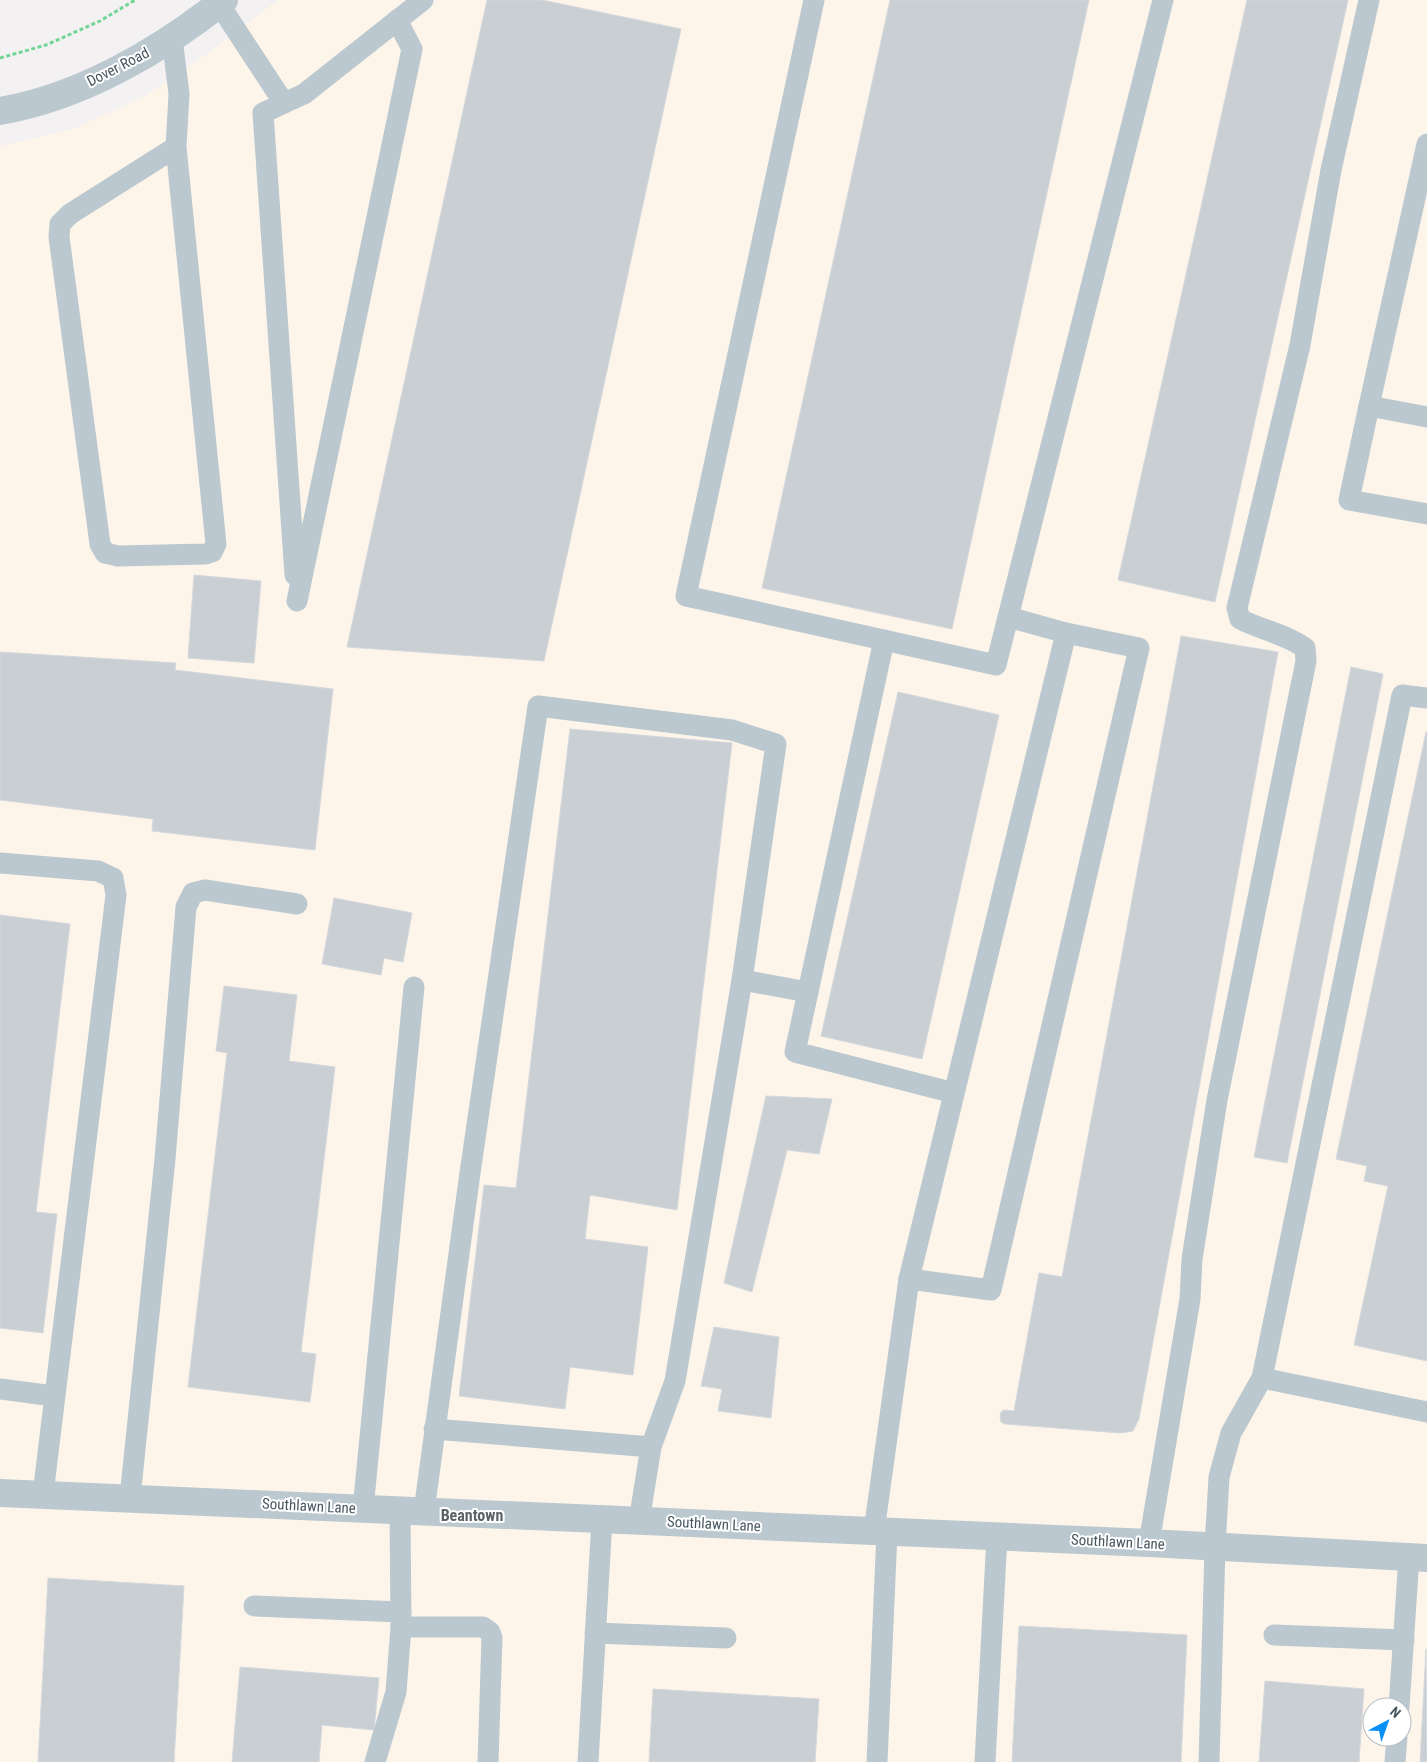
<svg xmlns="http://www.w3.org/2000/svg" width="1427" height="1762" font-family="'Roboto Condensed',sans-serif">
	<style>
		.commercial { fill: #fef5ea; fill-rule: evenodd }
		.building { fill: #cacfd4; stroke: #d4d8dd }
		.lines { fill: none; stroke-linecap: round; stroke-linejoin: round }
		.path { stroke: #71d596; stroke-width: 3; stroke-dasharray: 4 2.5; stroke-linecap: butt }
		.service { stroke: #bbc8cf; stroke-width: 21 }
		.tertiary { stroke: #bbc8cf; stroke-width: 28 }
		.labels { text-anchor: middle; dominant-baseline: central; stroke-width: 4; stroke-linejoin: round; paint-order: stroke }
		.street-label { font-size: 15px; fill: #475860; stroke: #fff }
		.neighbourhood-label { font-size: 16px; font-weight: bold; fill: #5c6266; stroke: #fff }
	</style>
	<rect width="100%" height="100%" fill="#f3f1f1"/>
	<path class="commercial" d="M278,0h1149v1762h-1427v-1616l73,-17 72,-33 62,-42zM1372,1707h30v30h-30z"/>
	<g class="building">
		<path d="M487,0h55l139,29 -137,632 -197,-14z"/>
		<path d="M890,0h199l-137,629 -190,-41z"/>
		<path d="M1247,0h101l-133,602 -97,-22z"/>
		<path d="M194,575l67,6 -7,82 -66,-5z"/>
		<path d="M1181,636l97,16 -139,767 -6,12 -13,2 -115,-9 -4,-2 -1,-6 1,-4 3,-2 10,1 25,-138 23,4z"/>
		<path d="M0,652l176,11 -1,7 158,19 -18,161 -163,-19 1,-12 -153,-19z"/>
		<path d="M1351,667l32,7 -96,489 -33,-6z"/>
		<path d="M898,692l101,23 -77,344 -101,-23z"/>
		<path d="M570,729l162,14 -55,467 -87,-15 -5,44 63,8 -15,128 -63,-8 -5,42 -106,-13 25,-211 32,3z"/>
		<path d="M1426,732h1v629l-73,-16 34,-159 -24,-5 3,-15 -31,-7z"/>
		<path d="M334,898l78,15 -9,49 -19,-4 -3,17 -59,-11z"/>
		<path d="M0,915l70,9 -34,288 21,2 -14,119 -43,-5z"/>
		<path d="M224,986l73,9 -8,66 46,6 -34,285 15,2 -6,48 -122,-15 39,-334 -11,-2z"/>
		<path d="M766,1096l66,3 -13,55 -32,-4 -35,142 -28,-9z"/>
		<path d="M714,1327l65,10 -8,81 -53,-7 4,-22 -21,-3z"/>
		<path d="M48,1578l136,8 -10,176h-136z"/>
		<path d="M1019,1626l168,9 -6,127h-169z"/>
		<path d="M1426,1649l1,113h-7z"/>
		<path d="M240,1667l139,11 -5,52 -52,-5 -3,37h-87z"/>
		<path d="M1265,1681l99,8 -5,73h-100z"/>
		<path d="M653,1689l166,10 -4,63h-166z"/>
	</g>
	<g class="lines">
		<path class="path" d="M0,58l46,-13 54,-24 35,-21"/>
		<g class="service">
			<path d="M814,0l-128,596 310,69 167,-665"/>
			<path d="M219,4l65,99 20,-9 119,-94"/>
			<path d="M172,38l7,56 -3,53 40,397 -4,8 -7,2 -87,2 -13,-3 -5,-9 -41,-307 1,-13 10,-10 106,-67"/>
			<path d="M284,103l-21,10 32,462"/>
			<path d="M1427,144l-58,262 58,11"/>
			<path d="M1369,406l-20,94 78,14"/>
			<path d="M297,601l115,-552 -15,-29"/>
			<path d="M884,640l-89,412 159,41"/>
			<path d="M0,863l98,8 15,7 3,17 -73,599"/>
			<path d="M909,1279l157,-646"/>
			<path d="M1262,1378l165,34"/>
			<path d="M0,1389l54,7"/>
			<path d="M434,1429l217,18"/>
			<path d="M130,1498l35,-339 21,-252 7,-14 12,-3 92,14"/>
			<path d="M363,1509l51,-522"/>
			<path d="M424,1511l46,-338 68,-467 194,24 44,14 -34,236 66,12"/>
			<path d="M639,1521l12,-74 24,-66 67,-401"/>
			<path d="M874,1531l35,-252 82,11 148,-642 -73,-15 -58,-16"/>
			<path d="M1149,1543l41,-244 2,-40 25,-159 89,-439 -1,-13c-19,-14 -44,-18 -65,-29l-3,-11 63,-263 31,-175 38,-170"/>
			<path d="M254,1606l147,6"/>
			<path d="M401,1627h82l7,5 2,6 -4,124"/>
			<path d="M595,1633l131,5"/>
			<path d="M1274,1635l130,5"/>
			<path d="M1399,1707l10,-150"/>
			<path d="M375,1762l21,-70 5,-65 -1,-117"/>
			<path d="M588,1762l14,-243"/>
			<path d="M877,1762l10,-230"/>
			<path d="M985,1762l12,-226"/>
			<path d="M1209,1762l6,-215 4,-70 12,-44 31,-55 140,-683 25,3"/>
			<path d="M1395,1762l2,-25"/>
		</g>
		<g class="tertiary">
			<path d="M0,111c81,-14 160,-60 224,-111"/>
			<path d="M0,1493l1149,50 278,15"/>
		</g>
	</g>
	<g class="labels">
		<g class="street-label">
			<text transform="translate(118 67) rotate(-27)">Dover Road</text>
			<text transform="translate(309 1506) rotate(3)">Southlawn Lane</text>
			<text transform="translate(714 1524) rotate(3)">Southlawn Lane</text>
			<text transform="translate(1118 1542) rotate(3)">Southlawn Lane</text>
		</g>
		<g class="neighbourhood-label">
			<text x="472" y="1515">Beantown</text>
		</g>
	</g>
	<g transform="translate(1387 1722) rotate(41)"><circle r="24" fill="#ffffff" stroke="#b5bcbf"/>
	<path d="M0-4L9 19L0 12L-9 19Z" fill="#0990f5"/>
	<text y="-8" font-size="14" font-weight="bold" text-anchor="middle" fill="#475860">N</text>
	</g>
</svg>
